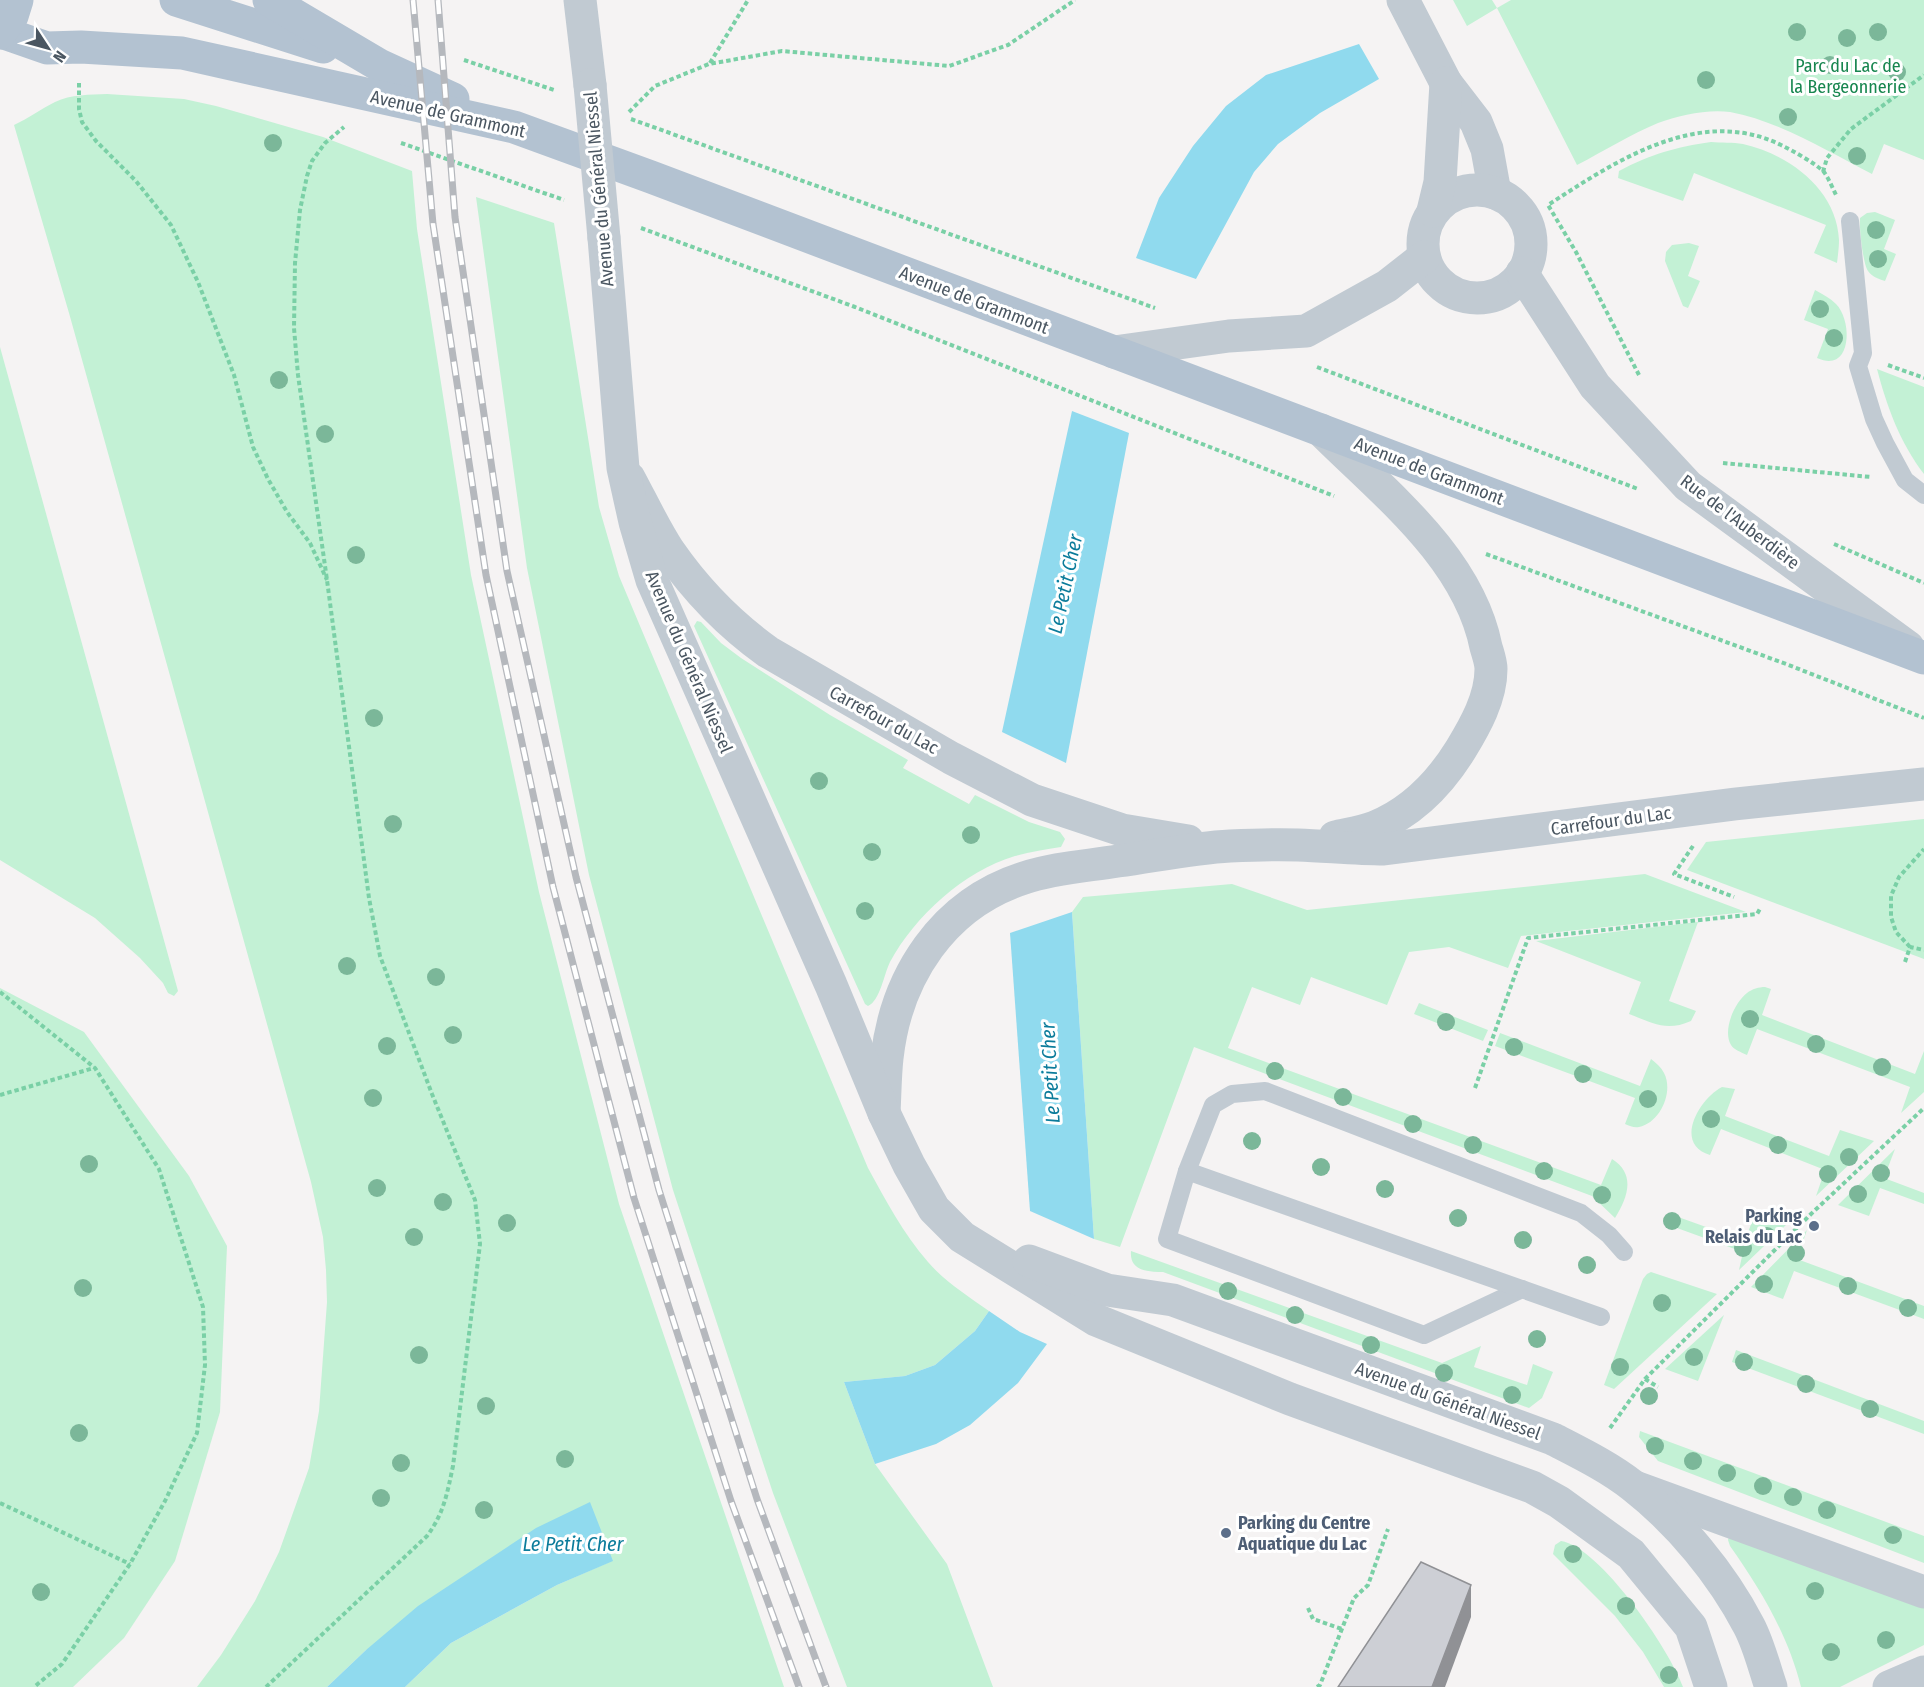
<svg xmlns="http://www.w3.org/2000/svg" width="1924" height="1687" font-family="'Fira Sans Condensed',sans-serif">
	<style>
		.green { fill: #c3f1d5 }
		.water { fill: #90daee }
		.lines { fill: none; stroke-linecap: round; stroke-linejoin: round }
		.path { stroke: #7ad0a6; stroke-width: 4; stroke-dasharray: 4.5 3; stroke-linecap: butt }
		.service { stroke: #c1cad2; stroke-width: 18 }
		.minor { stroke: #c1cad2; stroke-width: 33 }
		.tertiary { stroke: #c1cad2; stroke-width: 33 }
		.primary { stroke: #b3c2d1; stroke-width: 33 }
		.rail-casing { stroke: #b5b8bd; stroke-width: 7 }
		.rail { stroke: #fff; stroke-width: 4.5; stroke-dasharray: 14; stroke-linecap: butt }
		.tertiary-bridge { stroke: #c1cad2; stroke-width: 33 }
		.tree { fill: #7bb799 }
		.shaded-wall { fill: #909195 }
		.building { fill: #cdcfd5; stroke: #909195; stroke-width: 1.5 }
		.service-dot { fill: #5c6f8a; stroke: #fff; stroke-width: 2 }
		.labels { text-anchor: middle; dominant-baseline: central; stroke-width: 6; stroke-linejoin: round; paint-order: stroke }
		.park-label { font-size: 18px; fill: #17864f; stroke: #fff }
		.street-label { font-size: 18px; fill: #4a5661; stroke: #fff }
		.service-label { font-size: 18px; font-weight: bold; fill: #4e5e75; stroke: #fff; text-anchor: end }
		.water-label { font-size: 20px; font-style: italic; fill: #0c7c9b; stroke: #fff }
	</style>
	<rect width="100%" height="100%" fill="#f5f3f3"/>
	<g class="green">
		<path d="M1453,0h39l5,8 14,-8h413v160l-40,-16 -12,30c-43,-22 -93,-53 -142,-62 -22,-3 -51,3 -72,11 -27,11 -54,28 -81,42l-80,-157 -30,18z"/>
		<path d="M107,94l77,5 32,7 107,31 89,34 5,58 54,346 68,317 80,312 165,483h-379l46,-44 106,-58 55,-24 -246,89 -39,37h-130l24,-32 34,-54 24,-49 30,-84 10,-57 8,-109 -1,-32 -3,-33 -12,-55 -242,-869 -55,-188c15,-7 27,-16 41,-23 16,-8 35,-7 52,-8z"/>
		<path d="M1711,142c10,1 22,0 32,2 45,10 94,45 96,96 0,7 -1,15 -2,23l-23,-10 12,-28 -132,-52 -11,28 -65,-23 1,-7c32,-17 57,-24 92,-29z"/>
		<path d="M476,197l78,26 45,284 20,69 249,592c18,33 35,65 60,94 17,20 40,34 61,49l-14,20 -40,34 -30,11 -61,6 31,82 72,100 46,123h-146l-74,-194 -100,-303 -84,-315 -62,-307z"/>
		<path d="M1875,212l20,8 -11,29 12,5 -11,27c-6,-2 -13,-4 -17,-10 -5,-7 -9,-43 -8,-53l7,-5z"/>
		<path d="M1689,243l10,3 -11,30 12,5 -12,27 -5,-2 -18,-45 1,-9 6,-7z"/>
		<path d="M1815,290c7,4 15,8 21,14 17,17 16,70 -19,54l11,-29 -24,-9z"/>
		<path d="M0,347l178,644 -4,5 -6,-3 -5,-10 -23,-25 -45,-40 -95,-58z"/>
		<path d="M1877,369l47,18v87c-24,-31 -37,-67 -47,-105z"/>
		<path d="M697,621l4,1 20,21 20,15 89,57 78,45 -5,8 66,36 6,-9 54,27 31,10 5,7 -4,8c-15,2 -31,5 -46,9 -51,15 -100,60 -125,106 -6,12 -10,39 -22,44l-3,-2 -171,-378z"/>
		<path d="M1924,819v140l-237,-89 19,-28z"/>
		<path d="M1645,874l101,38 -225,24 -13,32 -59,-21 -40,5 -22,53 -76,-28 -11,28 -48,-18 -24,61 373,137 11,-26c24,15 16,38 3,59l-23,-22 -398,-149 -74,200 -26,-8 -22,-327 11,-15 149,-13 75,26z"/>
		<path d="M1698,922l-29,79 27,10 -5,10c-25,11 -38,2 -62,-7l12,-32 -105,-41z"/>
		<path d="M1765,987l6,2 -9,26 153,59 9,-23v41l-23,21 9,-26 -153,-58 -10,26c-6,-3 -13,-5 -16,-10 -9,-15 4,-43 16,-52 5,-4 12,-6 18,-6z"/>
		<path d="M0,988l84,44 105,144 38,70 -7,166 -45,149 -51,77 -51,49h-73z"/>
		<path d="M1419,1003l69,27 -5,11 -69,-27z"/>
		<path d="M1500,1033l140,53 11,-27c5,4 10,8 13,14 10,19 -4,50 -25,54 -5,1 -9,-1 -14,-3l10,-26 -140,-52z"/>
		<path d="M1722,1087l13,2 -10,27 104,40 11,-26 34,11 -58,55 9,-26 -104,-41 -11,26c-37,-11 -11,-56 12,-68z"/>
		<path d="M1895,1149l-11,29 40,15v11l-44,-16 -11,28 -31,-11z"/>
		<path d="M1755,1213l32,11 -48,46 4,-18 -66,-24v-8l4,-2 64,23z"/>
		<path d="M1807,1230l-10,29 127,47v13l-130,-48 -11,28 -32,-12z"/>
		<path d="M1131,1251l311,112 39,-17 -7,21 53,18 6,-21 20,8 -11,26 -13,10 -366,-136c-14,0 -34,-1 -32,-21z"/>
		<path d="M1651,1272l66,22 -103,95 -10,-4 39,-106 4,-5z"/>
		<path d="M1724,1315l-26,66 -33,-12z"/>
		<path d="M1736,1350l188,71v13l-192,-72z"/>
		<path d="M1640,1431l284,105v27l-266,-102 -19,-24z"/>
		<path d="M1730,1532l194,74v39l-84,42h-39c-13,-52 -40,-97 -71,-141l-2,-6z"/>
		<path d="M1561,1541c39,6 109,109 122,146h-19l-21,-35 -28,-36 -62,-62 2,-9z"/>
	</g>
	<g class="water">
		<path d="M1359,44l20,35 -59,34 -42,31 -24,28 -58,107 -60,-21 23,-60 34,-52 33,-40 40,-31z"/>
		<path d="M1072,411l57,22 -63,330 -64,-31z"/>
		<path d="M1072,912l22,327 -64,-28 -20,-278z"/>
		<path d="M989,1311l31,21 27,12 -29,39 -48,42 -34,19 -61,20 -31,-82 61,-6 30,-11 40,-34z"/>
		<path d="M590,1502l23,59 -56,24 -106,58 -46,44h-78l39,-37 52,-44 118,-78z"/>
	</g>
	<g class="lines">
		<g class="path">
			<path d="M464,60l90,30"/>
			<path d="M710,63l38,-63"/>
			<path d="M79,83v26l3,13 14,19 40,40 35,44 27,57 36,93 19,72 15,32 19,33 23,31 17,37"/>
			<path d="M629,112l26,-26 54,-22 73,-13 167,15 59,-21 67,-45"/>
			<path d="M631,119l524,189"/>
			<path d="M401,143l163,57"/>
			<path d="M1823,172l4,-14 24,-29 73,-54"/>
			<path d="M641,228l214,79 479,189"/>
			<path d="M1888,365l36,13"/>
			<path d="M1317,367l321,122"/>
			<path d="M1639,375l-63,-123 -28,-47c68,-44 151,-100 233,-60 12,6 34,18 43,27 5,7 9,17 13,25"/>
			<path d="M1723,463l148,14"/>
			<path d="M1834,544l90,39"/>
			<path d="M1486,554l300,110 138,54"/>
			<path d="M1693,846l-19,28 60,23"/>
			<path d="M1910,947l-14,-15 -5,-15v-21l8,-19 25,-28"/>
			<path d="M1905,962l5,-15 14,3"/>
			<path d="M0,992l95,76 64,101 44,138 2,58 -8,68 -32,68 -35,63 -68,100 -28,23"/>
			<path d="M1475,1088l53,-150 229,-24 4,-7"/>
			<path d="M0,1095l94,-27"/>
			<path d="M1645,1379l13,8"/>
			<path d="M1610,1428l35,-49 166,-165 113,-106"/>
			<path d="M0,1503l130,61"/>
			<path d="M1308,1608l5,11 29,10"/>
			<path d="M266,1687l161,-151c17,-23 20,-42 26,-70l27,-222 -5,-44 -43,-106 -52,-138 -11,-58 -42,-318 -29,-205 -4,-47 1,-65 5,-53 7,-34 5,-15 13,-18 19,-16"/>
			<path d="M1317,1687l3,-2 34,-87 14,-13 20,-56"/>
		</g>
		<g class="service">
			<path d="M1850,221l13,132 -5,13 16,53 11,24 20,37 19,15"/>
			<path d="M1187,1171l-20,68 257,96 98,-46"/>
			<path d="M1601,1317l-414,-146 26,-66 19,-11 33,-3 316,122 28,22 15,17"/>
		</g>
		<g class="minor">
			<path d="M1403,0l43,83 30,39 11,27 8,44"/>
			<circle cx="1477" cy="244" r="54"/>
			<path d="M1433,211l7,-29 6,-99"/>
			<path d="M1522,273l73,113 93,100 220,161"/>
			<path d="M1114,352l115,-16 77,-5 81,-45 37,-29"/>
			<path d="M1321,430c62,62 147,127 165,217 2,7 5,15 5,22 0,29 -16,57 -30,80 -21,34 -49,63 -86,78 -13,5 -27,7 -40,10"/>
			<path d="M629,478c13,24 25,50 40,73 27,39 60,73 99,101l183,106 81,42 90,30 66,11"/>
			<path d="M884,1113c1,-18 1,-37 3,-55 9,-82 56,-154 137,-180 30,-10 63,-12 94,-17 37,-5 75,-13 112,-15 22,-1 46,-2 68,-1 29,1 57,4 86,4l351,-45 189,-20"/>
			<path d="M1635,1487l289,105"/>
			<path d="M1889,1687l35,-15"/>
		</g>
		<g class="tertiary">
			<path d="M580,0l10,85"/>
			<path d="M604,238l19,230 12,54 17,58 179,405 53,128 25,52 25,44 28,28 134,83 194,79 242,88 27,15 72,52 60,73 20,60"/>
			<path d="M1029,1261l78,29 66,10 380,139c27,14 56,28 80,47 46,36 89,88 116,140 10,19 15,41 22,61"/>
		</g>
		<g class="primary">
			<path d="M176,0l147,47"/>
			<path d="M269,0l110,65 74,34"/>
			<path d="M1,32l46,16 34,-1 101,6 332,74 137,50 1273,481"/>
			<path d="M0,33l12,-17 5,-16"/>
		</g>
		<defs>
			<g id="rail">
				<path d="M413,0l20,224 53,351 67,312 81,311 97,303 68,186"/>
				<path d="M438,0l17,217 52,354 69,306 83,313 98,309 69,188"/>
			</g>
		</defs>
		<use href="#rail" class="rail-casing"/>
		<use href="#rail" class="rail"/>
		<path class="tertiary-bridge" d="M590,85l14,153"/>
	</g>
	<g class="tree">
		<circle cx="1797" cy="32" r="9"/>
		<circle cx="1878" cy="32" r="9"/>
		<circle cx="1847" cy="38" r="9"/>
		<circle cx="1830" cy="65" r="9"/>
		<circle cx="1897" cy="72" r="9"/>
		<circle cx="1706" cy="80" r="9"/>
		<circle cx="1788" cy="117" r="9"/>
		<circle cx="273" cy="143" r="9"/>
		<circle cx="1857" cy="156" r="9"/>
		<circle cx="1876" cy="230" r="9"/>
		<circle cx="1878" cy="259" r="9"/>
		<circle cx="1820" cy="309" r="9"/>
		<circle cx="1834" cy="338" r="9"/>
		<circle cx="279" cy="380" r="9"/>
		<circle cx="325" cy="434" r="9"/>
		<circle cx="356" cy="555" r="9"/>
		<circle cx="374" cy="718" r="9"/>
		<circle cx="819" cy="781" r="9"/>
		<circle cx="393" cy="824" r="9"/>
		<circle cx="971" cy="835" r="9"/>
		<circle cx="872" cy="852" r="9"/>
		<circle cx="865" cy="911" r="9"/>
		<circle cx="347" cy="966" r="9"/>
		<circle cx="436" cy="977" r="9"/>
		<circle cx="1750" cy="1019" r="9"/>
		<circle cx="1446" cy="1022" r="9"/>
		<circle cx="453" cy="1035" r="9"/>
		<circle cx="1816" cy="1044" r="9"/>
		<circle cx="387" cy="1046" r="9"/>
		<circle cx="1514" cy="1047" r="9"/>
		<circle cx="1882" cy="1067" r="9"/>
		<circle cx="1275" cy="1071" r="9"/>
		<circle cx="1583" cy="1074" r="9"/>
		<circle cx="1343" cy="1097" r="9"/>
		<circle cx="373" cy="1098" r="9"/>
		<circle cx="1648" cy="1099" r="9"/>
		<circle cx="1711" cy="1119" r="9"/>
		<circle cx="1413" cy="1124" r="9"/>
		<circle cx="1252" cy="1141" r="9"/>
		<circle cx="1473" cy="1145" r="9"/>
		<circle cx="1778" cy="1145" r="9"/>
		<circle cx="1849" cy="1157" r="9"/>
		<circle cx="89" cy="1164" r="9"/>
		<circle cx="1321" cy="1167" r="9"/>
		<circle cx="1544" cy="1171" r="9"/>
		<circle cx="1881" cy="1173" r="9"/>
		<circle cx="1828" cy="1174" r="9"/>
		<circle cx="377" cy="1188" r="9"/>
		<circle cx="1385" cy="1189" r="9"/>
		<circle cx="1858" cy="1194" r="9"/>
		<circle cx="1602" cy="1195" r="9"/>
		<circle cx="443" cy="1202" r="9"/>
		<circle cx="1458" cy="1218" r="9"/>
		<circle cx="1672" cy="1221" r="9"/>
		<circle cx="507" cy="1223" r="9"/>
		<circle cx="1767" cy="1236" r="9"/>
		<circle cx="414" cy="1237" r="9"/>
		<circle cx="1523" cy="1240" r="9"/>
		<circle cx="1743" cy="1248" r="9"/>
		<circle cx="1796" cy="1253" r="9"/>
		<circle cx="1587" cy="1265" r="9"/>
		<circle cx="1764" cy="1284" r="9"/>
		<circle cx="1848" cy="1286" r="9"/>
		<circle cx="83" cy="1288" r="9"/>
		<circle cx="1228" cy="1291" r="9"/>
		<circle cx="1662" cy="1303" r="9"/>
		<circle cx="1908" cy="1308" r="9"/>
		<circle cx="1295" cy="1315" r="9"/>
		<circle cx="1537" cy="1339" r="9"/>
		<circle cx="1371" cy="1345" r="9"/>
		<circle cx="419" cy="1355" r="9"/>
		<circle cx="1694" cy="1357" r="9"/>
		<circle cx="1744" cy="1362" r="9"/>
		<circle cx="1620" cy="1367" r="9"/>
		<circle cx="1444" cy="1373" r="9"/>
		<circle cx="1806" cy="1384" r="9"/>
		<circle cx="1512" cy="1395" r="9"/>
		<circle cx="1649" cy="1396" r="9"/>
		<circle cx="486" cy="1406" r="9"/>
		<circle cx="1870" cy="1409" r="9"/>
		<circle cx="79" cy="1433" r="9"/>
		<circle cx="1655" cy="1446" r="9"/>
		<circle cx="565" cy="1459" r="9"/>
		<circle cx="1693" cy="1461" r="9"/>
		<circle cx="401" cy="1463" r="9"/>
		<circle cx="1727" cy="1473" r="9"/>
		<circle cx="1763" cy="1486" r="9"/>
		<circle cx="1793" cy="1497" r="9"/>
		<circle cx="381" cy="1498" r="9"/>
		<circle cx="484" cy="1510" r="9"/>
		<circle cx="1827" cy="1510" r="9"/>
		<circle cx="1893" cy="1535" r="9"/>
		<circle cx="1573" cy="1554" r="9"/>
		<circle cx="1815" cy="1591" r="9"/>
		<circle cx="41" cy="1592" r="9"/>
		<circle cx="1626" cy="1606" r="9"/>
		<circle cx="1886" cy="1640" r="9"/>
		<circle cx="1831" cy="1652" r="9"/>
		<circle cx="1669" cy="1675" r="9"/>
	</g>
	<path class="shaded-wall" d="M1471,1585v32l-26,70h-13z"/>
	<path class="building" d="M1421,1562l50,23 -39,102h-94z"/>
	<g class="service-dot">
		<circle cx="1814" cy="1226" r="6"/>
		<circle cx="1226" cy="1533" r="6"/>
	</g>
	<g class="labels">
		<g class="park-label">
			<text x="1848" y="66">Parc du Lac de<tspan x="1848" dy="21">la Bergeonnerie</tspan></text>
		</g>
		<g class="street-label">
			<text transform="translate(448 114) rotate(13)">Avenue de Grammont</text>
			<text transform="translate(599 189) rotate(-95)">Avenue du Général Niessel</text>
			<text transform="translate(974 300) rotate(21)">Avenue de Grammont</text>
			<text transform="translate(1429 471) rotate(21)">Avenue de Grammont</text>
			<text transform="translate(1740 522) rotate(37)">Rue de l'Auberdière</text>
			<text transform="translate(689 662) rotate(67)">Avenue du Général Niessel</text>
			<text transform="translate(884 720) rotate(29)">Carrefour du Lac</text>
			<text transform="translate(1611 821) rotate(-8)">Carrefour du Lac</text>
			<text transform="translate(1448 1401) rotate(20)">Avenue du Général Niessel</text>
		</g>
		<g class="service-label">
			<text x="1802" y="1216">Parking<tspan x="1802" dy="21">Relais du Lac</tspan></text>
			<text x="1238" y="1523" text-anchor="start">Parking du Centre<tspan x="1238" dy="21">Aquatique du Lac</tspan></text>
		</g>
		<g class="water-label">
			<text transform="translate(1065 584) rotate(-78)">Le Petit Cher</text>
			<text transform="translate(1050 1073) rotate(-93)">Le Petit Cher</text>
			<text x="573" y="1544">Le Petit Cher</text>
		</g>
	</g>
	<g transform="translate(48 48) rotate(126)" stroke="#ffffff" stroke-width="4.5" paint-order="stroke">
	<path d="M0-4.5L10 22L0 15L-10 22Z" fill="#4a5661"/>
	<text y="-9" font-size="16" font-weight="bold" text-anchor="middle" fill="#4a5661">N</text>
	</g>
</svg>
